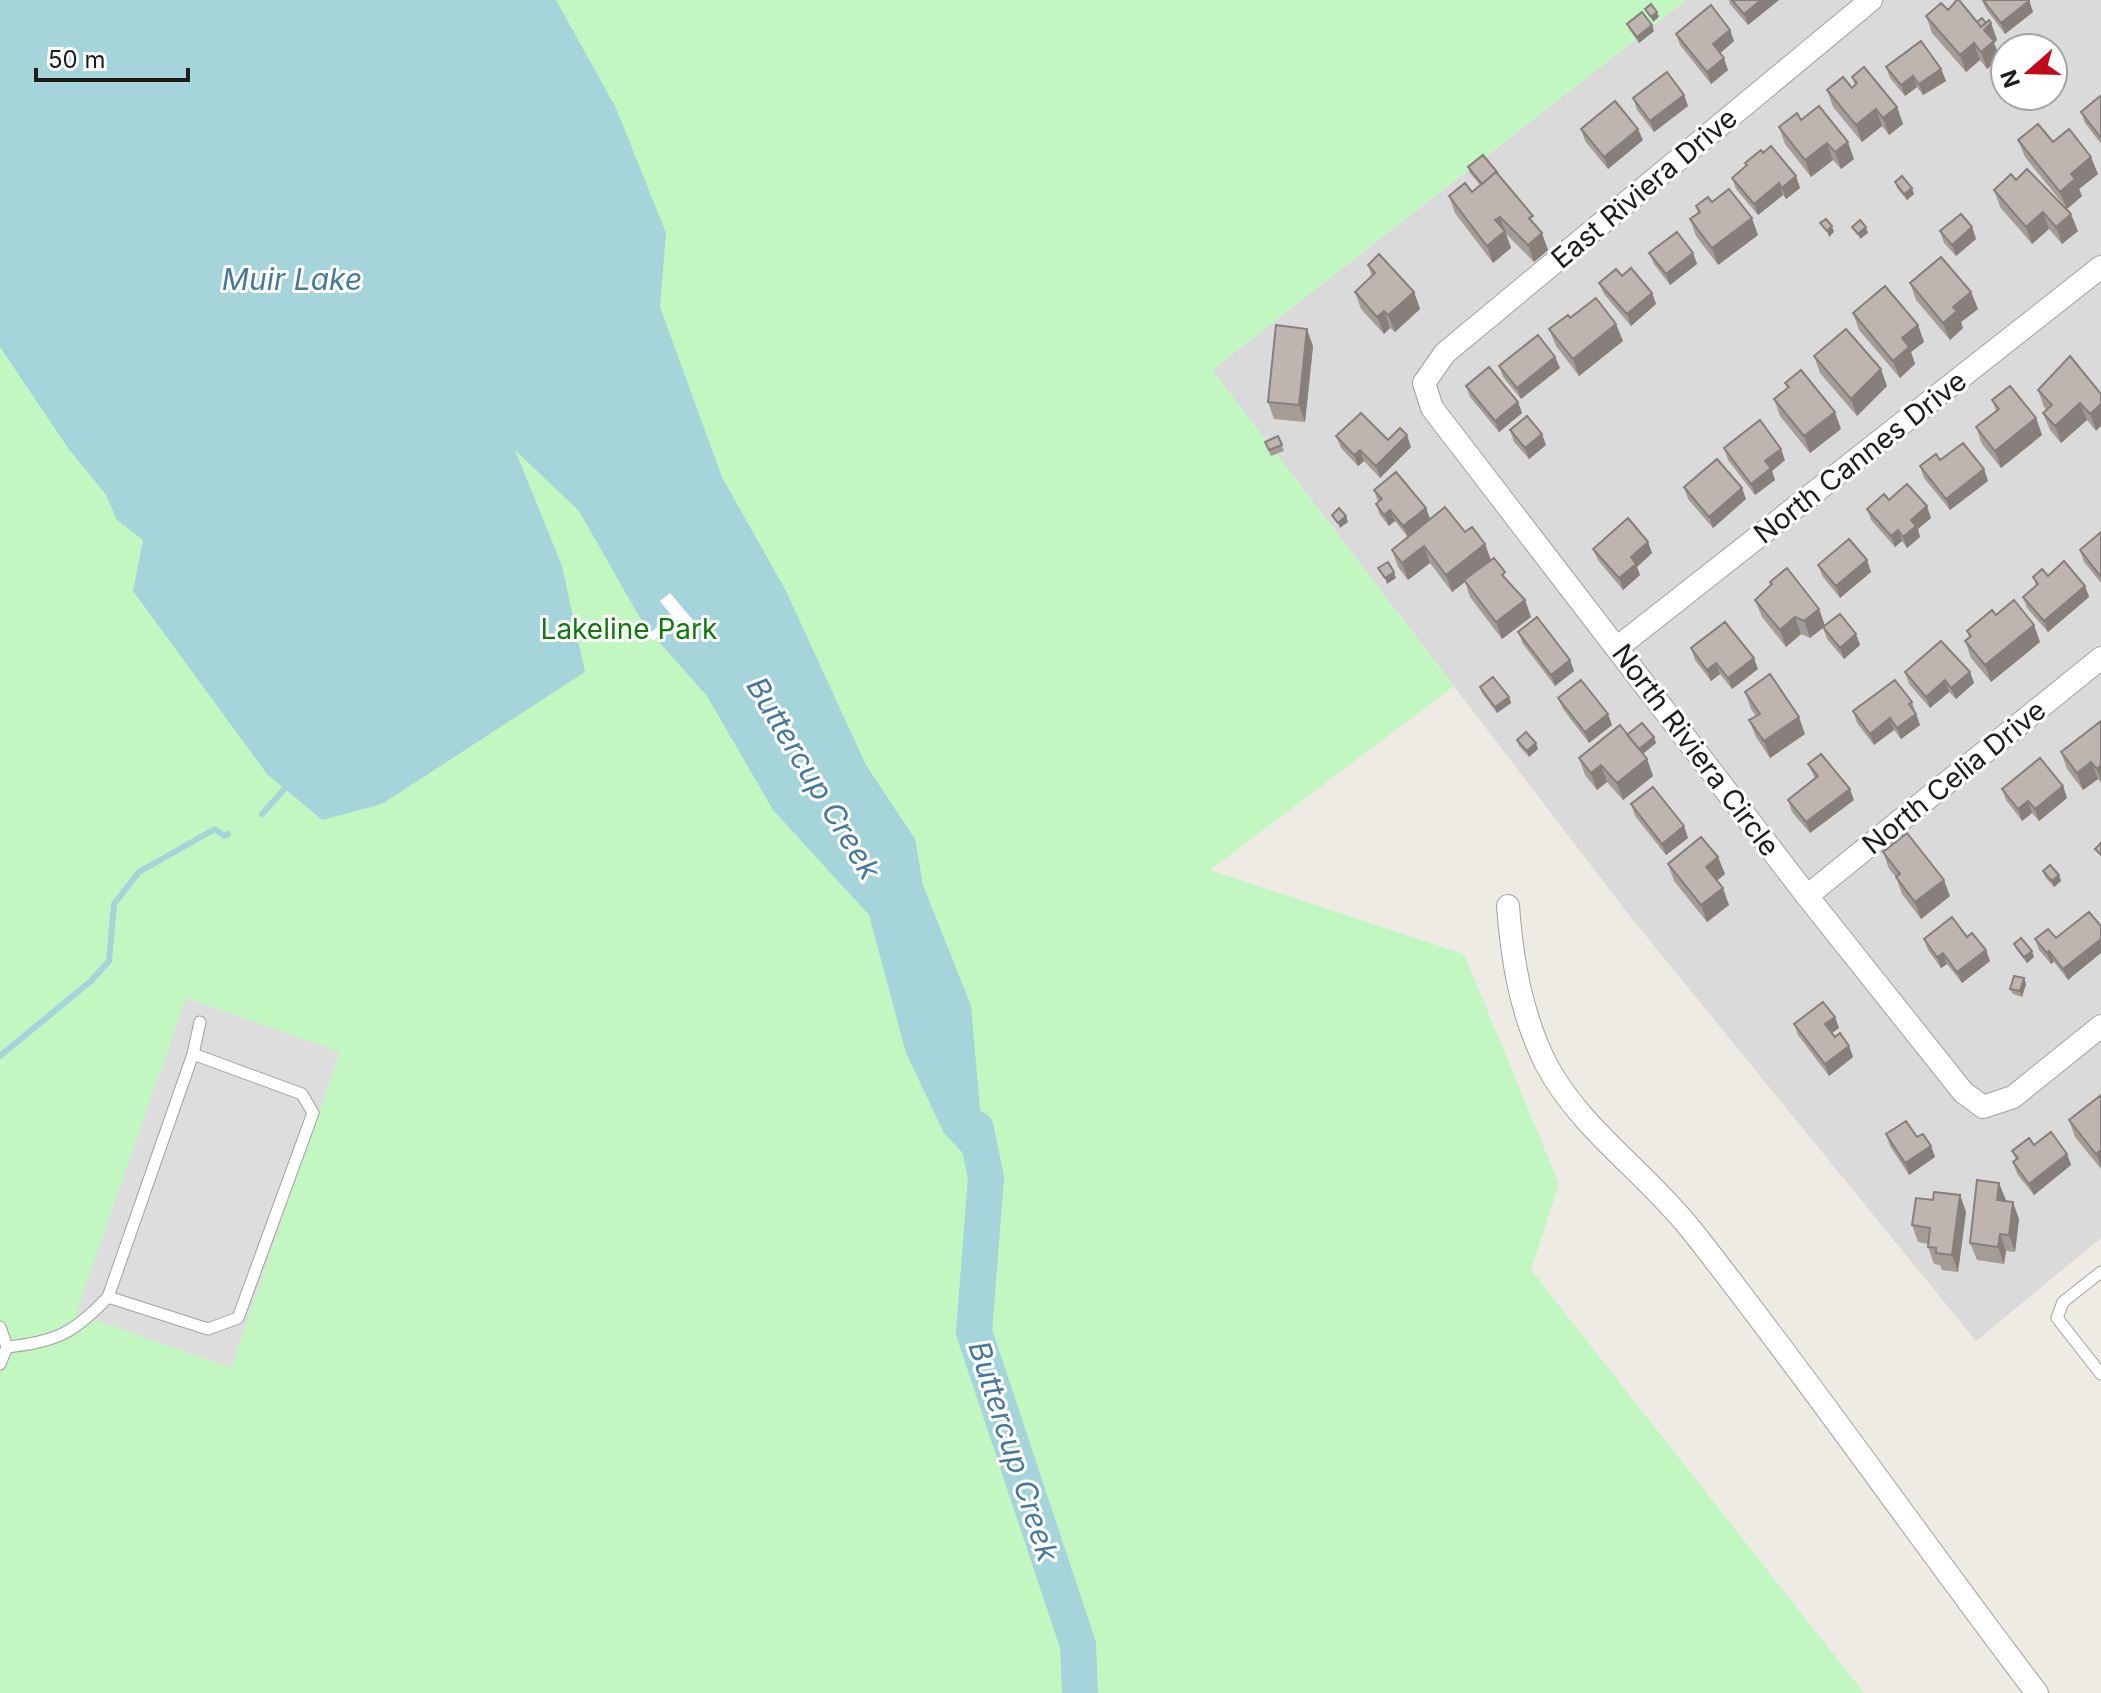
<svg xmlns="http://www.w3.org/2000/svg" width="2101" height="1693" viewBox="0 0 2101 1693" font-family="Inter,sans-serif">
  <rect width="100%" height="100%" fill="#eeeae4"/>
  <path fill="#dbdada" fill-rule="evenodd" d="M1686 0H2101V1238L1976 1341 1629 915 1212 370ZM2005 48H2053V96H2005Z"/>
  <path fill="#c3f7c2" d="M0 0H1686L1212 370 1454 686 1210 870 1464 954 1559 1184 1531 1270 1864 1693H0Z"/>
  <path fill="#ddd" d="M186 998 340 1052 231 1368 76 1313Z"/>
  <path fill="#a5d4da" d="M0 0H556L616 108 666 233 660 307 722 477 786 591 866 765 915 839 923 885 971 1006 986 1178 944 1133 906 1053 869 915 773 810 707 696 644 625 579 511 515 450 562 566 585 672 382 804 322 820 267 774 133 591 143 540 117 520 106 495 68 448 0 347Z"/>
  <path fill="#fff" d="M670 593 698 626 689 633 678 620 653 641 648 635 671 615 660 601Z"/>
  <g fill="none" stroke-linecap="round" stroke-linejoin="round">
    <path stroke="#a5d4da" stroke-width="6" d="M262 814 289 784
      M0 1056 91 981 109 961 114 904 139 872 215 829 224 836 228 834"/>
    <path stroke="#a5d4da" stroke-width="36" d="M976 1129 986 1178 974 1332 1078 1645 1080 1693"/>
    <g stroke="#a1a1a1" stroke-width="13">
      <path id="service" d="M193 1054 200 1022
        M2101 1272 2063 1302 2057 1318 2101 1374
        M0 1327 7 1347 0 1364
        M7 1347C56 1342 74 1333 108 1297L208 1329 238 1318 313 1113 302 1094 193 1054 108 1297"/>
    </g>
    <g stroke="#a1a1a1" stroke-width="24">
      <path id="minor" d="M1871 0 1445 353 1424 383 1432 408 1807 896 1963 1092 1983 1107 2013 1097 2101 1026
        M1618 647 2101 267
        M1807 896 2101 658
        M1508 906C1512 960 1521 1014 1546 1064 1581 1130 1647 1173 1693 1232 1812 1383 1921 1541 2037 1693"/>
    </g>
    <use href="#service" stroke="#fff" stroke-width="11"/>
    <use href="#minor" stroke="#fff" stroke-width="22"/>
  </g>
  <path fill="#a49c97" d="M1729 0H1779L1748 25 1730 4Z
    M1982 0H2029L2033 12 2005 34 1986 9Z
    M1948 10 1978 22 1991 23 1997 40 1994 43 2000 58 1987 69 1980 60 1966 72 1932 33 1926 16Z
    M1627 24 1652 25 1654 31 1639 43 1629 29Z
    M1730 30 1734 41 1720 53 1728 70 1711 84 1680 45 1676 34Z
    M1886 67 1941 69 1946 81 1923 95 1917 87 1905 96 1890 78Z
    M1852 77 1897 107 1903 124 1889 135 1882 126 1862 142 1833 107 1827 90 1852 88 1855 85Z
    M1684 95 1688 106 1654 132 1637 110 1633 98Z
    M2101 97V144L2085 123 2081 112Z
    M1801 120 1854 159 1841 169 1833 160 1811 177 1785 144 1779 127Z
    M1581 129 1643 140 1608 169 1585 141Z
    M2018 140 2053 142 2098 174 2079 189 2082 196 2067 209 2025 157Z
    M1763 153 1796 176 1800 188 1786 199 1783 195 1758 215 1736 189 1732 178 1746 166 1745 163Z
    M1468 167 1537 227 1548 250 1534 262 1506 234 1511 248 1493 263 1455 213 1449 196 1472 192 1480 185 1470 173Z
    M2016 180 2078 231 2062 244 2049 229 2032 244 2000 207 1994 190Z
    M1895 182 1914 194 1907 200 1897 188Z
    M1712 202 1758 235 1718 265 1696 236 1690 219 1698 213 1696 206Z
    M1972 227 1976 239 1956 256 1944 243 1940 231Z
    M1649 253H1693L1697 264 1670 285 1654 264Z
    M1368 265 1414 292 1420 309 1395 332 1390 328 1384 334 1361 309 1355 292 1372 276Z
    M1622 276 1652 293 1656 304 1631 326 1604 294 1599 283Z
    M1910 283 1971 292 1978 309 1961 322 1963 328 1950 340 1916 300Z
    M1853 313 1918 325 1924 342 1911 352 1915 364 1900 378 1859 330Z
    M1570 318 1623 341 1579 376 1556 346 1549 329Z
    M1313 346 1305 422 1274 419 1268 402Z
    M1814 356 1887 386 1857 416 1820 373Z
    M2070 356 2096 431 2087 420 2061 443 2050 430 2043 413 2047 410 2044 407 2038 390Z
    M1555 357 1560 368 1521 399 1503 377 1499 366Z
    M1785 383 1841 429 1810 453 1780 416 1774 399 1787 388Z
    M1466 386 1518 402 1522 413 1499 432 1470 397Z
    M1992 400 2036 418 2042 435 2001 468 1982 444 1976 427 1996 411Z
    M1510 430 1546 445 1529 459 1514 442Z
    M1278 436 1284 451 1271 456 1265 442Z
    M1336 436 1388 440 1411 447 1380 478 1364 461 1358 466 1341 448Z
    M1724 448 1785 460 1772 471 1775 480 1755 495 1728 460Z
    M1940 460 1984 469 1988 481 1950 510 1924 478 1920 466Z
    M1684 487 1746 499 1713 528 1688 499Z
    M1374 490 1426 508 1430 519 1465 532 1485 544 1491 560 1508 582 1525 600 1531 617 1502 639 1470 597 1465 582 1452 592 1430 563 1408 580 1398 567 1392 550 1408 537 1395 521 1389 526 1380 515 1376 504 1378 502Z
    M1889 500 1931 518 1918 529 1920 537 1907 548 1902 541 1895 547 1871 520 1867 509Z
    M2101 532V583L2084 562 2080 550Z
    M1648 542 1652 553 1637 567 1640 575 1623 590 1598 560 1593 549Z
    M1867 560 1871 572 1840 598 1823 577 1818 565Z
    M2048 576 2085 586 2089 597 2048 632 2027 608 2023 597 2036 585 2033 577Z
    M1770 582 1819 609 1825 626 1856 634 1860 645 1844 659 1827 639 1823 628 1810 638 1801 634 1786 647 1762 617 1755 600 1771 585Z
    M1996 615 2040 642 1991 682 1971 658 1965 641 1969 637 1967 631Z
    M1518 632 1570 660 1574 671 1555 686 1523 644Z
    M1691 648 1758 669 1732 689 1720 674 1711 681 1695 660Z
    M1905 672H1970L1974 683 1956 699 1949 692 1930 708 1909 684Z
    M1480 687 1509 697 1511 703 1497 713 1482 693Z
    M1745 692 1805 734 1770 758 1756 737 1749 720 1756 716 1751 709Z
    M1558 698 1612 725 1589 743 1563 709Z
    M1912 702 1920 725 1901 739 1894 730 1874 745 1857 723 1853 711Z
    M2101 721V783L2098 779 2083 790 2067 769 2061 752Z
    M1627 735 1654 737 1656 743 1643 754 1647 759 1653 776 1623 800 1607 782 1597 790 1585 775 1579 758Z
    M1517 740 1538 749 1529 757 1519 746Z
    M1808 764 1854 800 1810 833 1792 812 1788 800 1815 778Z
    M2063 786 2067 798 2039 821 2032 813 2022 821 2006 800 2002 789Z
    M1631 804 1684 826 1688 838 1666 855 1635 816Z
    M1883 852 1950 896 1921 919 1902 894 1896 877 1889 869Z
    M1718 857 1725 874 1717 880 1729 905 1707 922 1674 881 1668 864Z
    M2043 871 2059 875 2061 881 2054 887 2045 877Z
    M1967 937 1986 950 1990 961 1962 983 1947 964 1941 968 1928 950 1924 939Z
    M2056 938 2068 980 2054 962 2051 964 2039 950 2035 939Z
    M2014 944 2034 957 2027 963 2016 949Z
    M2026 984 2022 997 2013 994 2010 989Z
    M1835 1017 1839 1028 1832 1033 1835 1037 1849 1046 1853 1057 1829 1076 1798 1035 1794 1024Z
    M2101 1095V1169L2075 1137 2069 1120Z
    M1886 1134 1917 1137 1931 1146 1935 1157 1909 1175 1890 1146Z
    M2012 1151 2067 1154 2071 1165 2034 1195 2017 1174 2013 1162 2016 1160Z
    M1960 1195 1966 1212 1958 1272 1942 1270 1940 1265 1934 1264 1928 1247V1244L1918 1242 1912 1225 1933 1200Z
    M2006 1200 2019 1219 2015 1252 2006 1251 2004 1264 1977 1260 1970 1243Z"/>
  <path fill="#867f7b" d="M1761 0H1779L1748 25 1744 14Z
    M2029 1 2033 12 2005 34 2001 23Z
    M1657 12 1659 17 1653 22 1651 17Z
    M1991 23 1997 40 1994 43 2000 58 1987 69 1981 52 1982 29Z
    M1652 25 1654 31 1639 43 1637 37Z
    M1730 30 1734 41 1717 56 1713 44Z
    M1974 43 1980 60 1966 72 1960 55Z
    M1724 58 1728 70 1711 84 1707 72Z
    M1941 69 1946 81 1923 95 1919 84Z
    M1913 76 1917 87 1905 96 1901 85Z
    M1684 95 1688 106 1654 132 1650 121Z
    M1897 107 1903 124 1889 135 1883 118Z
    M1876 109 1882 126 1862 142 1856 125Z
    M1638 129 1643 140 1608 169 1604 157Z
    M1848 142 1854 159 1841 169 1835 152Z
    M1827 143 1833 160 1811 177 1805 160Z
    M2091 157 2098 174 2079 189 2082 196 2067 209 2060 192 2071 174Z
    M1796 176 1800 188 1786 199 1782 188Z
    M1779 183 1783 195 1758 215 1754 204Z
    M1912 188 1914 194 1907 200 1904 194Z
    M2043 212 2049 229 2032 244 2026 227Z
    M2071 214 2078 231 2062 244 2056 227Z
    M1500 217 1511 248 1493 263 1487 246 1495 220Z
    M1752 218 1758 235 1718 265 1712 248Z
    M1832 226 1834 232 1829 237 1827 231Z
    M1866 227 1868 233 1860 239 1858 234Z
    M1972 227 1976 239 1956 256 1952 245Z
    M1542 233 1548 250 1534 262 1528 245Z
    M1693 253 1697 264 1670 285 1666 274Z
    M1414 292 1420 309 1395 332 1388 315Z
    M1971 292 1978 309 1961 322 1963 328 1950 340 1943 323 1953 307Z
    M1652 293 1656 304 1631 326 1627 314Z
    M1384 311 1390 328 1384 334 1377 317Z
    M1616 324 1623 341 1579 376 1573 359Z
    M1918 325 1924 342 1911 352 1915 364 1900 378 1893 361 1902 338Z
    M1307 329 1313 346 1305 422 1299 405Z
    M1555 357 1560 368 1521 399 1517 388Z
    M1881 369 1887 386 1857 416 1851 399Z
    M1518 402 1522 413 1499 432 1495 421Z
    M2080 403 2087 420 2061 443 2055 426Z
    M2101 404V426L2096 431 2090 414Z
    M1835 412 1841 429 1810 453 1804 436Z
    M2036 418 2042 435 2001 468 1995 451Z
    M1542 434 1546 445 1529 459 1525 448Z
    M1407 435 1411 447 1380 478 1376 466Z
    M1781 449 1785 460 1772 471 1775 480 1755 495 1751 484 1765 461Z
    M1360 450 1364 461 1358 466 1354 455Z
    M1984 469 1988 481 1950 510 1946 499Z
    M1742 488 1746 499 1713 528 1709 517Z
    M1927 506 1931 518 1918 529 1920 537 1907 548 1903 537 1911 520Z
    M1426 508 1430 519 1408 537 1403 526Z
    M1390 510 1395 521 1389 526 1384 515Z
    M1346 516 1348 522 1340 528 1338 523Z
    M1898 530 1902 541 1895 547 1891 536Z
    M1648 542 1652 553 1637 567 1640 575 1623 590 1619 578 1631 557Z
    M1485 544 1491 561 1452 592 1446 575Z
    M1424 546 1430 563 1408 580 1402 563Z
    M1867 560 1871 572 1840 598 1836 586Z
    M1394 572 1396 578 1387 584 1385 578Z
    M2085 586 2089 597 2048 632 2044 621Z
    M1525 600 1531 617 1502 639 1496 622Z
    M1819 609 1825 626 1810 638 1804 621Z
    M1795 617 1801 634 1786 647 1780 630Z
    M2034 625 2040 642 1991 682 1985 665Z
    M1856 634 1860 645 1844 659 1840 648Z
    M1754 658 1758 669 1732 689 1728 678Z
    M1570 660 1574 671 1555 686 1551 675Z
    M1716 663 1720 674 1711 681 1707 670Z
    M1970 672 1974 683 1956 699 1951 688Z
    M1945 680 1949 692 1930 708 1926 697Z
    M1509 697 1511 703 1497 713 1495 707Z
    M1608 714 1612 725 1589 743 1585 732Z
    M1916 714 1920 725 1901 739 1897 728Z
    M1799 717 1805 734 1770 758 1764 741Z
    M1890 718 1894 730 1874 745 1870 734Z
    M1654 737 1656 743 1641 755 1639 750Z
    M1536 743 1538 749 1529 757 1527 751Z
    M1647 759 1653 776 1623 800 1617 783Z
    M2091 762 2098 779 2083 790 2077 773Z
    M1601 765 1607 782 1597 790 1591 773Z
    M2101 765V781L2097 769Z
    M2063 786 2067 798 2039 821 2035 809Z
    M1850 789 1854 800 1810 833 1806 822Z
    M2028 801 2032 813 2022 821 2018 809Z
    M1684 826 1688 838 1666 855 1662 844Z
    M1718 857 1725 874 1713 884 1706 867Z
    M2059 875 2061 881 2054 887 2052 881Z
    M1944 880 1950 896 1921 919 1915 902Z
    M1723 888 1729 905 1707 922 1701 905Z
    M2101 939V953L2068 980 2063 969Z
    M1986 950 1990 961 1962 983 1957 972Z
    M2032 951 2034 957 2027 963 2024 957Z
    M2049 951 2054 962 2051 964 2047 953Z
    M1943 953 1947 964 1941 968 1937 957Z
    M2024 978 2026 984 2022 997 2020 991Z
    M1835 1017 1839 1028 1829 1035 1825 1024Z
    M1849 1046 1853 1057 1829 1076 1825 1064Z
    M1931 1146 1935 1157 1909 1175 1905 1163Z
    M2101 1150V1166L2096 1154Z
    M2067 1154 2071 1165 2034 1195 2029 1184Z
    M1999 1183 2006 1200 2004 1217 1997 1200Z
    M1960 1195 1966 1212 1958 1272 1952 1255Z
    M2013 1202 2019 1219 2015 1252 2009 1235Z
    M2000 1234 2006 1251 2004 1264 1998 1247Z"/>
  <path fill="#bfb5b0" stroke="#867f7b" stroke-width="2" d="M1732 0H1761L1744 14Z
    M1957 0H1959L1981 27 1989 20 1991 23 1984 30 1994 41 1981 52 1974 43 1960 55 1926 16 1941 3 1948 10Z
    M1983 0H2029V1L2001 23Z
    M1651 4 1657 12 1651 17 1645 9Z
    M1711 5 1730 30 1713 44 1724 58 1707 72 1676 34Z
    M1642 12 1652 25 1637 37 1627 24Z
    M1982 18 1986 23 1981 27 1977 22Z
    M1921 41 1941 69 1919 84 1913 76 1901 85 1886 67Z
    M1864 67 1897 107 1883 118 1876 109 1856 125 1827 90 1843 77 1852 88 1857 83 1852 77Z
    M1667 72 1684 95 1650 121 1633 98Z
    M2100 96 2101 97V138L2081 112Z
    M1615 101 1638 129 1604 157 1581 129Z
    M1819 106 1848 142 1835 152 1827 143 1805 160 1779 127 1797 113 1801 120Z
    M2038 124 2053 142 2069 129 2091 157 2071 174 2075 179 2060 192 2018 140Z
    M1771 146 1796 176 1782 188 1779 183 1754 204 1732 178 1747 165 1745 163 1761 150 1763 153Z
    M1483 155 1497 172H1496L1482 184 1468 167Z
    M2027 169 2071 214 2056 227 2043 212 2026 227 1994 190 2011 174 2016 180Z
    M1496 172 1533 216 1529 218 1542 233 1528 245 1500 217 1495 220 1505 231 1487 246 1449 196 1465 183 1472 192Z
    M1902 176 1912 188 1904 194 1895 182Z
    M1729 189 1752 218 1712 248 1690 219 1700 212 1696 206 1708 197 1712 202Z
    M1961 214 1972 227 1952 245 1940 231Z
    M1826 219 1832 226 1827 231 1820 223Z
    M1860 220 1866 227 1858 234 1852 227Z
    M1677 232 1693 253 1666 274 1649 253Z
    M1379 254 1414 292 1388 315 1384 311 1377 317 1355 292 1375 273 1368 265Z
    M1941 257 1971 292 1953 307 1957 311 1943 323 1910 283Z
    M1631 268 1652 293 1627 314 1599 283 1616 269 1622 276Z
    M1885 286 1918 325 1902 338 1909 347 1893 361 1853 313Z
    M1596 298 1616 324 1573 359 1549 329 1568 315 1570 318Z
    M1276 325 1307 329 1299 405 1268 402Z
    M1846 329 1881 369 1851 399 1814 356Z
    M1538 335 1555 357 1517 388 1499 366Z
    M2070 356 2101 394V404L2090 414 2080 403 2055 426 2043 413 2052 405 2038 390Z
    M1489 367 1518 402 1495 421 1466 386Z
    M1801 370 1835 412 1804 436 1774 399 1789 387 1785 383Z
    M2010 386 2036 418 1995 451 1976 427 1999 409 1992 400Z
    M1361 413 1388 440 1400 428 1407 435 1376 466 1360 450 1354 455 1336 436Z
    M1527 416 1542 434 1525 448 1510 430Z
    M1760 420 1781 449 1765 461 1771 468 1751 484 1724 448Z
    M1278 436 1282 445 1269 450 1265 442Z
    M1963 443 1984 469 1946 499 1920 466 1936 454 1940 460Z
    M1717 459 1742 488 1709 517 1684 487Z
    M1396 472 1426 508 1403 526 1390 510 1384 515 1376 504 1382 499 1374 490Z
    M1907 484 1927 506 1911 520 1916 526 1903 537 1898 530 1891 536 1867 509 1884 494 1889 500Z
    M1445 507 1465 532 1472 527 1485 544 1446 575 1424 546 1402 563 1392 550Z
    M1339 508 1346 516 1338 523 1332 515Z
    M1628 518 1648 542 1631 557 1636 564 1619 578 1593 549Z
    M2101 532V577L2080 550Z
    M1849 539 1867 560 1836 586 1818 565Z
    M1494 558 1505 572 1502 575 1525 600 1496 622 1464 580Z
    M2064 561 2085 586 2044 621 2023 597 2038 584 2033 577 2042 569 2048 576Z
    M1388 562 1394 572 1385 578 1378 568Z
    M1787 568 1819 609 1804 621 1795 617 1780 630 1755 600 1772 584 1770 582Z
    M2014 600 2034 625 1985 665 1965 641 1971 636 1967 631 1992 610 1996 615Z
    M1840 614 1856 634 1840 648 1823 627Z
    M1537 617 1570 660 1551 675 1518 632Z
    M1725 622 1754 658 1728 678 1716 663 1707 670 1691 648Z
    M1941 641 1970 672 1951 688 1945 680 1926 697 1905 672Z
    M1770 674 1799 717 1764 741 1749 720 1760 714 1745 692Z
    M1493 677 1509 697 1495 707 1480 687Z
    M1581 680 1608 714 1585 732 1558 698Z
    M1895 680 1912 702 1909 704 1916 714 1897 728 1890 718 1870 734 1853 711Z
    M2101 721V765L2097 769 2091 762 2077 773 2061 752Z
    M1642 723 1654 737 1639 749 1627 735Z
    M1620 725 1647 759 1617 783 1601 765 1591 773 1579 758Z
    M1526 732 1536 743 1527 751 1517 740Z
    M1821 754 1850 789 1806 822 1788 800 1818 776 1808 764Z
    M2040 758 2063 786 2035 809 2028 801 2018 809 2002 789Z
    M1653 787 1684 826 1662 844 1631 804Z
    M1907 833 1944 880 1915 902 1896 877 1900 874 1883 852Z
    M1701 837 1718 857 1706 867 1723 888 1701 905 1668 864Z
    M2101 843V855L2095 849Z
    M2050 865 2059 875 2052 881 2043 871Z
    M2089 912 2101 926V939L2063 969 2049 951 2047 953 2035 939 2048 929 2056 938Z
    M1952 917 1967 937 1972 933 1986 950 1957 972 1943 953 1937 957 1924 939Z
    M2021 938 2032 951 2024 957 2014 944Z
    M2014 976 2024 978 2020 991 2010 989Z
    M1823 1002 1835 1017 1825 1024 1835 1037 1840 1033 1849 1046 1825 1064 1794 1024Z
    M2101 1095V1150L2096 1154 2069 1120Z
    M1906 1121 1917 1137 1923 1134 1931 1146 1905 1163 1886 1134Z
    M2051 1132 2067 1154 2029 1184 2013 1162 2018 1158 2012 1151 2029 1138 2034 1145Z
    M1977 1180 1999 1183 1997 1200 2013 1202 2009 1235 2000 1234 1998 1247 1970 1243Z
    M1934 1192 1960 1195 1952 1255 1936 1253V1248L1928 1247 1930 1228 1912 1225 1916 1198 1933 1200Z"/>
  <g text-anchor="middle" dominant-baseline="central" stroke-width="6" stroke-linejoin="round" paint-order="stroke">
    <g font-size="28" fill="#1d1d1d" stroke="#fff">
      <text transform="translate(1644 188) rotate(-40)">East Riviera Drive</text>
      <text transform="translate(1860 457) rotate(-38)">North Cannes Drive</text>
      <text transform="translate(1696 750) rotate(53)">North Riviera Circle</text>
      <text transform="translate(1954 777) rotate(-39)">North Celia Drive</text>
    </g>
    <g font-size="28" fill="#11770f" stroke="#fff">
      <text x="629" y="629">Lakeline Park</text>
    </g>
    <g font-size="30" font-style="italic" fill="#48789a" stroke="#fff">
      <text x="292" y="279">Muir Lake</text>
      <text transform="translate(814 778) rotate(59)">Buttercup Creek</text>
      <text transform="translate(1014 1451) rotate(72)">Buttercup Creek</text>
    </g>
  </g>
  <g transform="translate(2029 72) rotate(250)"><circle r="38" fill="#ffffff" stroke="#a5a5a5" stroke-width="2"/>
  <path d="M0-6L14 30L0 20L-14 30Z" fill="#c3081a"/>
  <text y="-12" font-size="22" font-weight="bold" text-anchor="middle" fill="#1d1d1d">N</text>
  </g>
  <path d="M36 68v12h152v-12" fill="none" stroke="#1d1d1d" stroke-width="4"/>
  <text x="48" y="68" font-size="24" fill="#1d1d1d" stroke="#ffffff" stroke-width="6" paint-order="stroke">50 m</text>
</svg>
